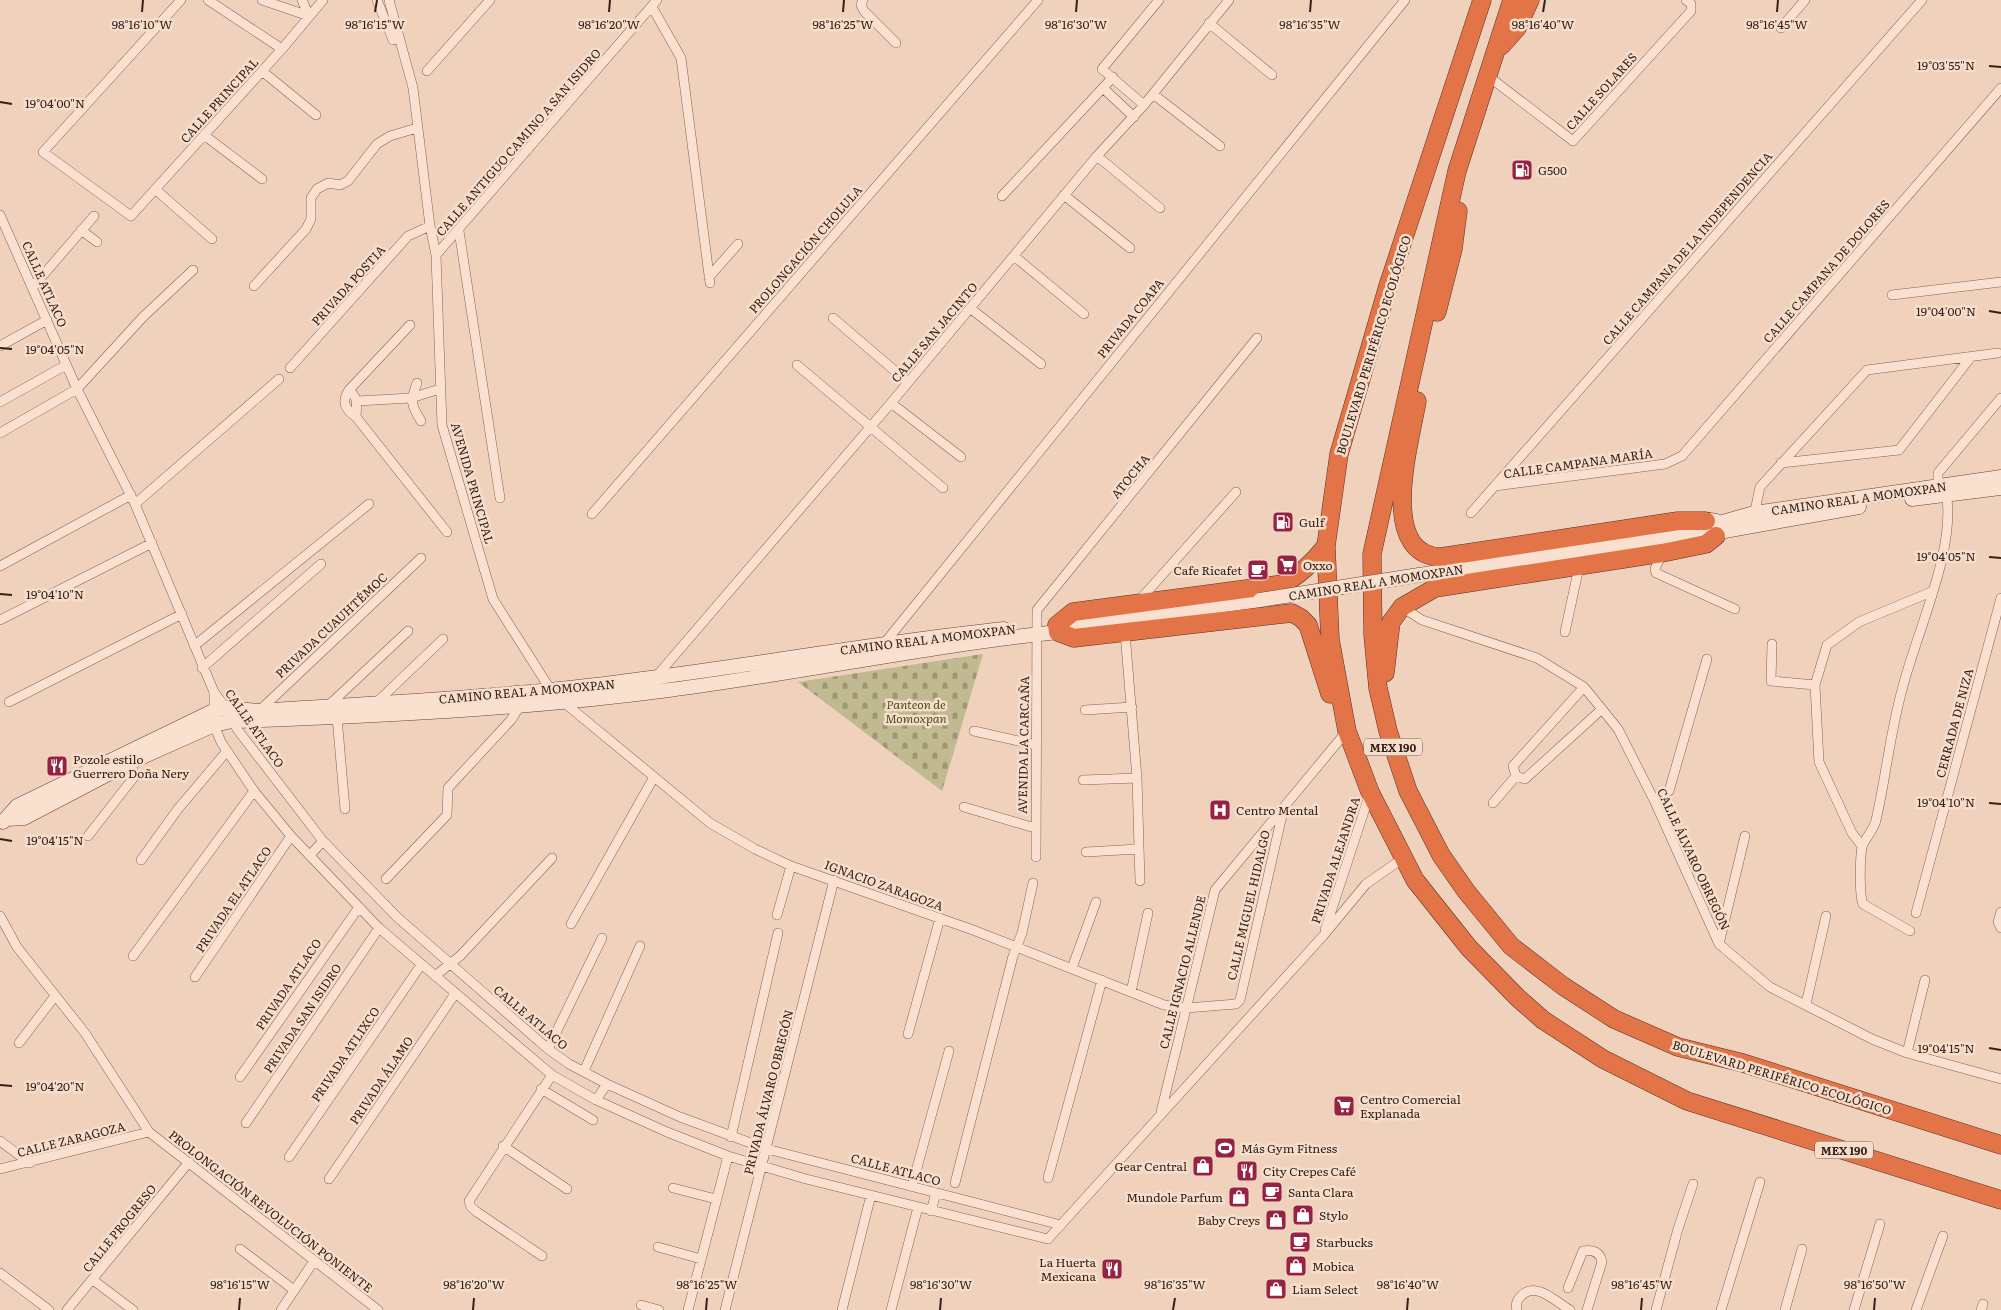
<svg xmlns="http://www.w3.org/2000/svg" width="2001" height="1310" viewBox="0 0 2001 1310" font-family="Literata,serif">
  <defs>
    <pattern id="cemetery-stones" width="16" height="16" patternUnits="userSpaceOnUse" patternTransform="scale(1.25)"><rect width="16" height="16" fill="#c1b990"/><path d="M2 7V4a2 2 0 0 1 4 0v3zM10 15v-3a2 2 0 0 1 4 0v3z" fill="#9e9675"/></pattern>
  </defs>
  <rect width="100%" height="100%" fill="#efd1bc"/>
  <path fill="url(#cemetery-stones)" d="M983 654 942 791 798 682Z"/>
  <g fill="none" stroke-linecap="round" stroke-linejoin="round">
    <g stroke="#866255" stroke-width="10">
      <path id="street" d="M181 0 43 152 131 216 282 49 323 0
        M208 0 282 49
        M262 0 309 16
        M302 0 309 16 303 2
        M377 0 393 40
        M389 0 413 88 430 226 436 255 442 425 493 599 552 692
        M863 0 861 5 864 11 896 43
        M652 7 681 58 710 283
        M1209 23 1272 75
        M1781 28 1805 0
        M262 71 316 115
        M427 71 490 0
        M1488 76 1573 141 1691 11V4L1686 0
        M1103 88 1134 117
        M1153 94 1220 146
        M1144 105 1102 69 1159 0
        M204 135 262 179
        M1097 156 1160 208
        M155 189 212 239
        M1064 195 1130 248
        M1002 196 1113 77
        M0 215 77 389 135 504 214 692 226 708 237 729 323 841 397 917 548 1049 569 1064 607 1084 680 1117 767 1149 1061 1225
        M81 230 97 242
        M459 231 500 498
        M436 255 657 0
        M1014 256 1084 314
        M709 277 738 244
        M254 286 306 229 311 219V198L317 189 328 183 340 185 348 181 377 144 390 136 417 128
        M32 288 94 216
        M1892 295 2001 282
        M970 308 1041 364
        M833 318 908 382
        M0 346 47 320
        M797 365 943 488
        M290 368 408 236 430 226
        M417 383C410 401 411 405 421 421
        M349 390 410 325
        M349 390C358 397 357 405 356 417 345 409 341 402 349 390Z
        M357 401 411 398 440 389
        M0 402 66 365
        M891 403 961 457
        M356 417 447 532
        M0 433 77 389 143 317 193 270
        M1781 463 1899 450 1971 357
        M1495 486 1665 464 1682 456 2001 88
        M1938 490V473L2001 398
        M135 504 279 379
        M1471 513 1922 0
        M592 514 1038 0
        M1754 516 1760 487 1867 370 1998 353
        M1662 553 1655 569 1656 573 1735 609
        M0 566 131 495
        M1138 602 1236 492
        M1402 607 1422 620 1537 658 1584 687 1618 729 1654 800 1719 944 1770 987 1872 1039 1907 1053 2001 1079
        M0 620 152 543
        M1565 632 1579 567
        M1125 633 1137 778 1140 881
        M1772 644 1771 681 1815 685
        M883 645 1405 0
        M194 646 369 504
        M202 668 321 564
        M655 678 891 403 1097 156 1144 105 1229 0
        M214 692V725L221 742 254 791 291 836 379 928 552 1075 596 1100 667 1132 728 1156 806 1179 1048 1239 1323 936 1366 884 1402 859
        M561 700 710 823 755 849 791 866 973 930 1164 1005 1186 1008 1236 1004 1240 1000 1283 811
        M9 702 182 614
        M376 703 443 639
        M328 706 408 631
        M1085 710 1132 707
        M259 711 421 558
        M337 717 345 809
        M974 731 1036 745
        M1516 776 1513 766 1584 687
        M1516 776 1525 779 1602 709
        M1083 780 1137 778
        M1654 800 1669 791 1707 659
        M1493 803 1516 776
        M964 807 1035 828
        M88 836 134 777 131 762
        M1862 846 1852 833 1819 762 1815 685 1827 645 1859 622 1931 592
        M1086 852 1139 849
        M310 855 323 841
        M1036 857 1037 610 1257 338
        M141 860 178 809 227 751
        M386 879 447 815 448 788 511 720 520 706
        M2001 912 1998 922 2001 928
        M1916 913 2001 598
        M777 915 791 866
        M0 916 17 947 85 1033 149 1132 378 1310
        M571 924 654 777
        M1325 930 1370 793
        M1910 931 1863 904C1859 894 1860 858 1862 847 1865 838 1874 830 1876 820 1886 777 1890 733 1902 690 1916 633 1957 549 1946 492
        M1719 944 1745 836
        M133 956 254 791
        M1072 968 1096 902
        M435 976 460 956 552 858
        M195 977 291 836
        M1131 992 1148 913
        M1806 1004 1826 916
        M908 1034 940 918
        M19 1043 55 996
        M548 1049 602 938
        M1907 1053 1925 980
        M584 1071 640 946
        M240 1077 359 907
        M541 1089 593 1120
        M596 1100 607 1084
        M1161 1112 1215 890 1347 731
        M246 1123 379 928
        M731 1137 778 933
        M0 1141 30 1163
        M503 1146 567 1189
        M289 1157 421 965
        M0 1169 149 1132
        M1048 1178 1102 980
        M329 1179 455 994
        M955 1183 1013 956 1022 933 1033 883
        M912 1186 949 1051
        M673 1188 716 1199
        M931 1211 936 1193
        M658 1247 701 1259
        M240 1249 294 1290
        M542 1256 477 1212 471 1207 469 1201 552 1075
        M0 1273 49 1310
        M93 1280 133 1310
        M1568 1288 1583 1251C1593 1249 1600 1252 1602 1262L1587 1310
        M641 1305 659 1310
        M67 1310 189 1162
        M281 1310 314 1261
        M688 1310 728 1156
        M725 1310 834 880
        M842 1310 871 1195
        M891 1310 918 1207
        M1517 1310C1515 1304 1517 1300 1521 1296 1536 1280 1557 1303 1570 1310
        M1656 1310 1678 1229 1693 1184
        M1721 1310 1760 1182
        M1785 1310 1802 1249
        M1854 1310 1880 1224
        M1916 1310 1943 1236
        M1981 1310 1983 1304"/>
    </g>
    <g stroke="#684338" stroke-width="15">
      <path id="secondary" d="M1912 499 2001 488
        M1719 523 1754 513 2001 477
        M1719 532 1859 507
        M1419 575 1679 535 1704 533 1713 537 1719 532 1720 526 1716 521 1710 520 1702 528 1679 535
        M7 819 24 818 131 762 214 725 232 721C378 716 524 709 669 690 799 673 927 646 1058 632L1072 626 1260 600
        M3 822 17 806 213 711 226 708 259 711C356 704 453 700 550 690 702 675 852 645 1004 629"/>
    </g>
    <g stroke="#54322a" stroke-width="19">
      <path id="highway" d="M1482 0 1388 286 1339 454 1326 546 1330 639 1341 699 1347 731 1370 792 1415 880 1469 948 1518 998 1543 1020 1603 1059 1687 1101 2001 1200
        M1512 0 1457 171 1372 554 1373 635 1378 688 1388 731 1408 791 1441 855 1466 891 1511 946 1563 986 1614 1019 1678 1047 1743 1063 2001 1145
        M1501 46 1517 28 1530 0
        M1437 312 1453 249 1458 211
        M1417 401C1411 439 1376 555 1441 557L1678 521H1706
        M1326 546C1314 561 1300 575 1283 584L1073 612 1057 625 1058 632 1074 638 1292 613 1301 618 1308 625 1330 694
        M1385 673 1391 622 1402 607 1435 588 1662 553 1706 544 1716 536"/>
    </g>
    <use href="#street" stroke="#fae1cf" stroke-width="9"/>
    <use href="#secondary" stroke="#fae1cf" stroke-width="14"/>
    <use href="#highway" stroke="#e37447" stroke-width="18"/>
    <g stroke="#684338" stroke-width="15" stroke-linecap="butt">
      <path id="secondary-bridge" d="M1260 600 1419 575"/>
    </g>
    <use href="#secondary-bridge" stroke="#fae1cf" stroke-width="14"/>
  </g>
  <path fill="none" stroke="#35201a" stroke-width="2" d="M142 12 143 0M375 12 377 0M609 12 610 0M843 12 844 0M1076 12 1077 0M1310 12 1311 0M1543 12 1545 0M1777 12 1778 0M1989 66 2001 67M0 102 12 104M1989 311 2001 313M0 348 12 349M1989 557 2001 558M0 594 12 595M1989 803 2001 804M0 839 12 841M1989 1048 2001 1050M0 1085 12 1086M239 1310 240 1298M473 1310 474 1298M706 1310 707 1298M940 1310 941 1298M1173 1310 1175 1298M1407 1310 1408 1298M1641 1310 1642 1298M1874 1310 1875 1298"/>
  <defs>
    <g id="fuel-square" transform="scale(1.125)"><rect x="-9" y="-9" width="18" height="18" rx="4" fill="#972344" stroke="#f6decb"/><path d="M-5.5-6h7V0h2V4h1.3V-2.5L3-4.5l.8-.8L6-3V5H2.5V1h-1V6h-7ZM-4.2-4.7v3.2H.2V-4.7Z" fill="#fff"/></g>
    <g id="supermarket-square" transform="scale(1.125)"><rect x="-9" y="-9" width="18" height="18" rx="4" fill="#972344" stroke="#f6decb"/><path d="M-6-5.5h2.5l.6 2H6L4.5 2H-2.5L-4.4-4H-6ZM-1.5 3.2a1.3 1.3 0 1 0 .1 0ZM3 3.2a1.3 1.3 0 1 0 .1 0Z" fill="#fff"/></g>
    <g id="cafe-square" transform="scale(1.125)"><rect x="-9" y="-9" width="18" height="18" rx="4" fill="#972344" stroke="#f6decb"/><path d="M-5.5-4.5H6V0H3Q3 3.5 0 3.5H-2.5Q-5.5 3.5-5.5 0ZM3-3.2v2h1.7v-2ZM-6 4.5H4V6H-6Z" fill="#fff"/></g>
    <g id="restaurant-square" transform="scale(1.125)"><rect x="-9" y="-9" width="18" height="18" rx="4" fill="#972344" stroke="#f6decb"/><path d="M-5-6h1v4h1v-4h1v4h1v-4h1v5L-1.5 .5V6h-2V.5L-5-1ZM5-6V6H3V1.5H1.5Q1.5-4 5-6Z" fill="#fff"/></g>
    <g id="hospital-square" transform="scale(1.125)"><rect x="-9" y="-9" width="18" height="18" rx="4" fill="#972344" stroke="#f6decb"/><path d="M-5-5h3v3.5h4V-5h3V5h-3V1.5h-4V5h-3Z" fill="#fff"/></g>
    <g id="stadium-square" transform="scale(1.125)"><rect x="-9" y="-9" width="18" height="18" rx="4" fill="#972344" stroke="#f6decb"/><path d="M0-5a6.5 5 0 1 0 0 10a6.5 5 0 1 0 0-10ZM-3.5-1.8h7v3.6h-7Z" fill="#fff"/></g>
    <g id="shop-square" transform="scale(1.125)"><rect x="-9" y="-9" width="18" height="18" rx="4" fill="#972344" stroke="#f6decb"/><path d="M-5-2.5h2.3a2.7 3.5 0 0 1 5.4 0H5L5.5 6h-11ZM-1.5-2.5h3a1.5 2.3 0 0 0-3 0Z" fill="#fff"/></g>
  </defs>
  <g fill-rule="evenodd">
    <use href="#fuel-square" x="1522" y="170"/>
    <use href="#fuel-square" x="1283" y="522"/>
    <use href="#supermarket-square" x="1287" y="565"/>
    <use href="#cafe-square" x="1258" y="570"/>
    <use href="#restaurant-square" x="57" y="766"/>
    <use href="#hospital-square" x="1220" y="810"/>
    <use href="#supermarket-square" x="1344" y="1106"/>
    <use href="#stadium-square" x="1225" y="1148"/>
    <use href="#shop-square" x="1203" y="1166"/>
    <use href="#restaurant-square" x="1247" y="1171"/>
    <use href="#cafe-square" x="1272" y="1192"/>
    <use href="#shop-square" x="1239" y="1197"/>
    <use href="#shop-square" x="1303" y="1215"/>
    <use href="#shop-square" x="1276" y="1220"/>
    <use href="#cafe-square" x="1300" y="1242"/>
    <use href="#shop-square" x="1296" y="1266"/>
    <use href="#restaurant-square" x="1112" y="1269"/>
    <use href="#shop-square" x="1276" y="1289"/>
  </g>
  <g text-anchor="middle" dominant-baseline="central" stroke-width="5" stroke-linejoin="round" paint-order="stroke">
    <g fill="#f6decb" stroke="#6f594f" stroke-width="1">
      <rect x="1364" y="738.5" width="58" height="17" rx="4"/>
      <rect x="1815" y="1141.5" width="58" height="17" rx="4"/>
    </g>
    <g font-size="11" font-weight="bold" fill="#35201a">
      <text x="1393" y="747">MEX 190</text>
      <text x="1844" y="1150">MEX 190</text>
    </g>
    <g font-size="12" fill="#35201a" stroke="#f6decb">
      <text transform="translate(1601 91) rotate(-48)">CALLE SOLARES</text>
      <text transform="translate(219 100) rotate(-48)">CALLE PRINCIPAL</text>
      <text transform="translate(518 142) rotate(-49)">CALLE ANTIGUO CAMINO A SAN ISIDRO</text>
      <text transform="translate(1687 248) rotate(-49)">CALLE CAMPANA DE LA INDEPENDENCIA</text>
      <text transform="translate(805 249) rotate(-49)">PROLONGACIÓN CHOLULA</text>
      <text transform="translate(1826 271) rotate(-49)">CALLE CAMPANA DE DOLORES</text>
      <text transform="translate(45 284) rotate(66)">CALLE ATLACO</text>
      <text transform="translate(348 285) rotate(-48)">PRIVADA POSTIA</text>
      <text transform="translate(1130 318) rotate(-51)">PRIVADA COAPA</text>
      <text transform="translate(934 332) rotate(-50)">CALLE SAN JACINTO</text>
      <text transform="translate(1373 345) rotate(-73)">BOULEVARD PERIFÉRICO ECOLÓGICO</text>
      <text transform="translate(1578 463) rotate(-8)">CALLE CAMPANA MARÍA</text>
      <text transform="translate(1130 476) rotate(-51)">ATOCHA</text>
      <text transform="translate(473 483) rotate(74)">AVENIDA PRINCIPAL</text>
      <text transform="translate(1859 498) rotate(-8)">CAMINO REAL A MOMOXPAN</text>
      <text transform="translate(1376 582) rotate(-9)">CAMINO REAL A MOMOXPAN</text>
      <text transform="translate(331 625) rotate(-43)">PRIVADA CUAUHTÉMOC</text>
      <text transform="translate(928 639) rotate(-7)">CAMINO REAL A MOMOXPAN</text>
      <text transform="translate(527 691) rotate(-5)">CAMINO REAL A MOMOXPAN</text>
      <text transform="translate(1954 723) rotate(-75)">CERRADA DE NIZA</text>
      <text transform="translate(255 728) rotate(55)">CALLE ATLACO</text>
      <text transform="translate(1023 745) rotate(-89)">AVENIDA LA CARCAÑA</text>
      <text transform="translate(1694 859) rotate(65)">CALLE ÁLVARO OBREGÓN</text>
      <text transform="translate(1335 860) rotate(-72)">PRIVADA ALEJANDRA</text>
      <text transform="translate(884 885) rotate(20)">IGNACIO ZARAGOZA</text>
      <text transform="translate(233 899) rotate(-56)">PRIVADA EL ATLACO</text>
      <text transform="translate(1248 905) rotate(-77)">CALLE MIGUEL HIDALGO</text>
      <text transform="translate(1182 972) rotate(-76)">CALLE IGNACIO ALLENDE</text>
      <text transform="translate(288 984) rotate(-56)">PRIVADA ATLACO</text>
      <text transform="translate(531 1017) rotate(40)">CALLE ATLACO</text>
      <text transform="translate(302 1018) rotate(-56)">PRIVADA SAN ISIDRO</text>
      <text transform="translate(345 1054) rotate(-56)">PRIVADA ATLIXCO</text>
      <text transform="translate(1782 1077) rotate(17)">BOULEVARD PERIFÉRICO ECOLÓGICO</text>
      <text transform="translate(381 1080) rotate(-56)">PRIVADA ÁLAMO</text>
      <text transform="translate(768 1092) rotate(-76)">PRIVADA ÁLVARO OBREGÓN</text>
      <text transform="translate(71 1139) rotate(-14)">CALLE ZARAGOZA</text>
      <text transform="translate(896 1169) rotate(15)">CALLE ATLACO</text>
      <text transform="translate(271 1211) rotate(38)">PROLONGACIÓN REVOLUCIÓN PONIENTE</text>
      <text transform="translate(119 1228) rotate(-51)">CALLE PROGRESO</text>
    </g>
    <g font-size="12" fill="#35201a" stroke="#f6decb" text-anchor="start">
      <text x="1538" y="170">G500</text>
      <text x="1299" y="522">Gulf</text>
      <text x="1303" y="565">Oxxo</text>
      <text x="1242" y="570" text-anchor="end">Cafe Ricafet</text>
      <text x="73" y="759">Pozole estilo<tspan x="73" dy="14">Guerrero Doña Nery</tspan></text>
      <text x="1236" y="810">Centro Mental</text>
      <text x="1360" y="1099">Centro Comercial<tspan x="1360" dy="14">Explanada</tspan></text>
      <text x="1241" y="1148">Más Gym Fitness</text>
      <text x="1187" y="1166" text-anchor="end">Gear Central</text>
      <text x="1263" y="1171">City Crepes Café</text>
      <text x="1288" y="1192">Santa Clara</text>
      <text x="1223" y="1197" text-anchor="end">Mundole Parfum</text>
      <text x="1319" y="1215">Stylo</text>
      <text x="1260" y="1220" text-anchor="end">Baby Creys</text>
      <text x="1316" y="1242">Starbucks</text>
      <text x="1096" y="1262" text-anchor="end">La Huerta<tspan x="1096" dy="14">Mexicana</tspan></text>
      <text x="1312" y="1266">Mobica</text>
      <text x="1292" y="1289">Liam Select</text>
    </g>
    <g font-size="12" font-style="italic" fill="#525120" stroke="#f6decb">
      <text x="916" y="704">Panteon de<tspan x="916" dy="14">Momoxpan</tspan></text>
    </g>
  </g>
  <g font-size="12" text-anchor="middle" fill="#35201a" stroke="#f6decb" stroke-width="5" stroke-linejoin="round" paint-order="stroke">
    <text x="142" y="29">98°16'10"W</text>
    <text x="375" y="29">98°16'15"W</text>
    <text x="609" y="29">98°16'20"W</text>
    <text x="843" y="29">98°16'25"W</text>
    <text x="1076" y="29">98°16'30"W</text>
    <text x="1310" y="29">98°16'35"W</text>
    <text x="1543" y="29">98°16'40"W</text>
    <text x="1777" y="29">98°16'45"W</text>
    <text x="1946" y="70">19°03'55"N</text>
    <text x="55" y="108">19°04'00"N</text>
    <text x="1946" y="316">19°04'00"N</text>
    <text x="55" y="354">19°04'05"N</text>
    <text x="1946" y="561">19°04'05"N</text>
    <text x="55" y="599">19°04'10"N</text>
    <text x="1946" y="807">19°04'10"N</text>
    <text x="55" y="845">19°04'15"N</text>
    <text x="1946" y="1053">19°04'15"N</text>
    <text x="55" y="1091">19°04'20"N</text>
    <text x="240" y="1289">98°16'15"W</text>
    <text x="474" y="1289">98°16'20"W</text>
    <text x="707" y="1289">98°16'25"W</text>
    <text x="941" y="1289">98°16'30"W</text>
    <text x="1175" y="1289">98°16'35"W</text>
    <text x="1408" y="1289">98°16'40"W</text>
    <text x="1642" y="1289">98°16'45"W</text>
    <text x="1875" y="1289">98°16'50"W</text>
  </g>
</svg>
